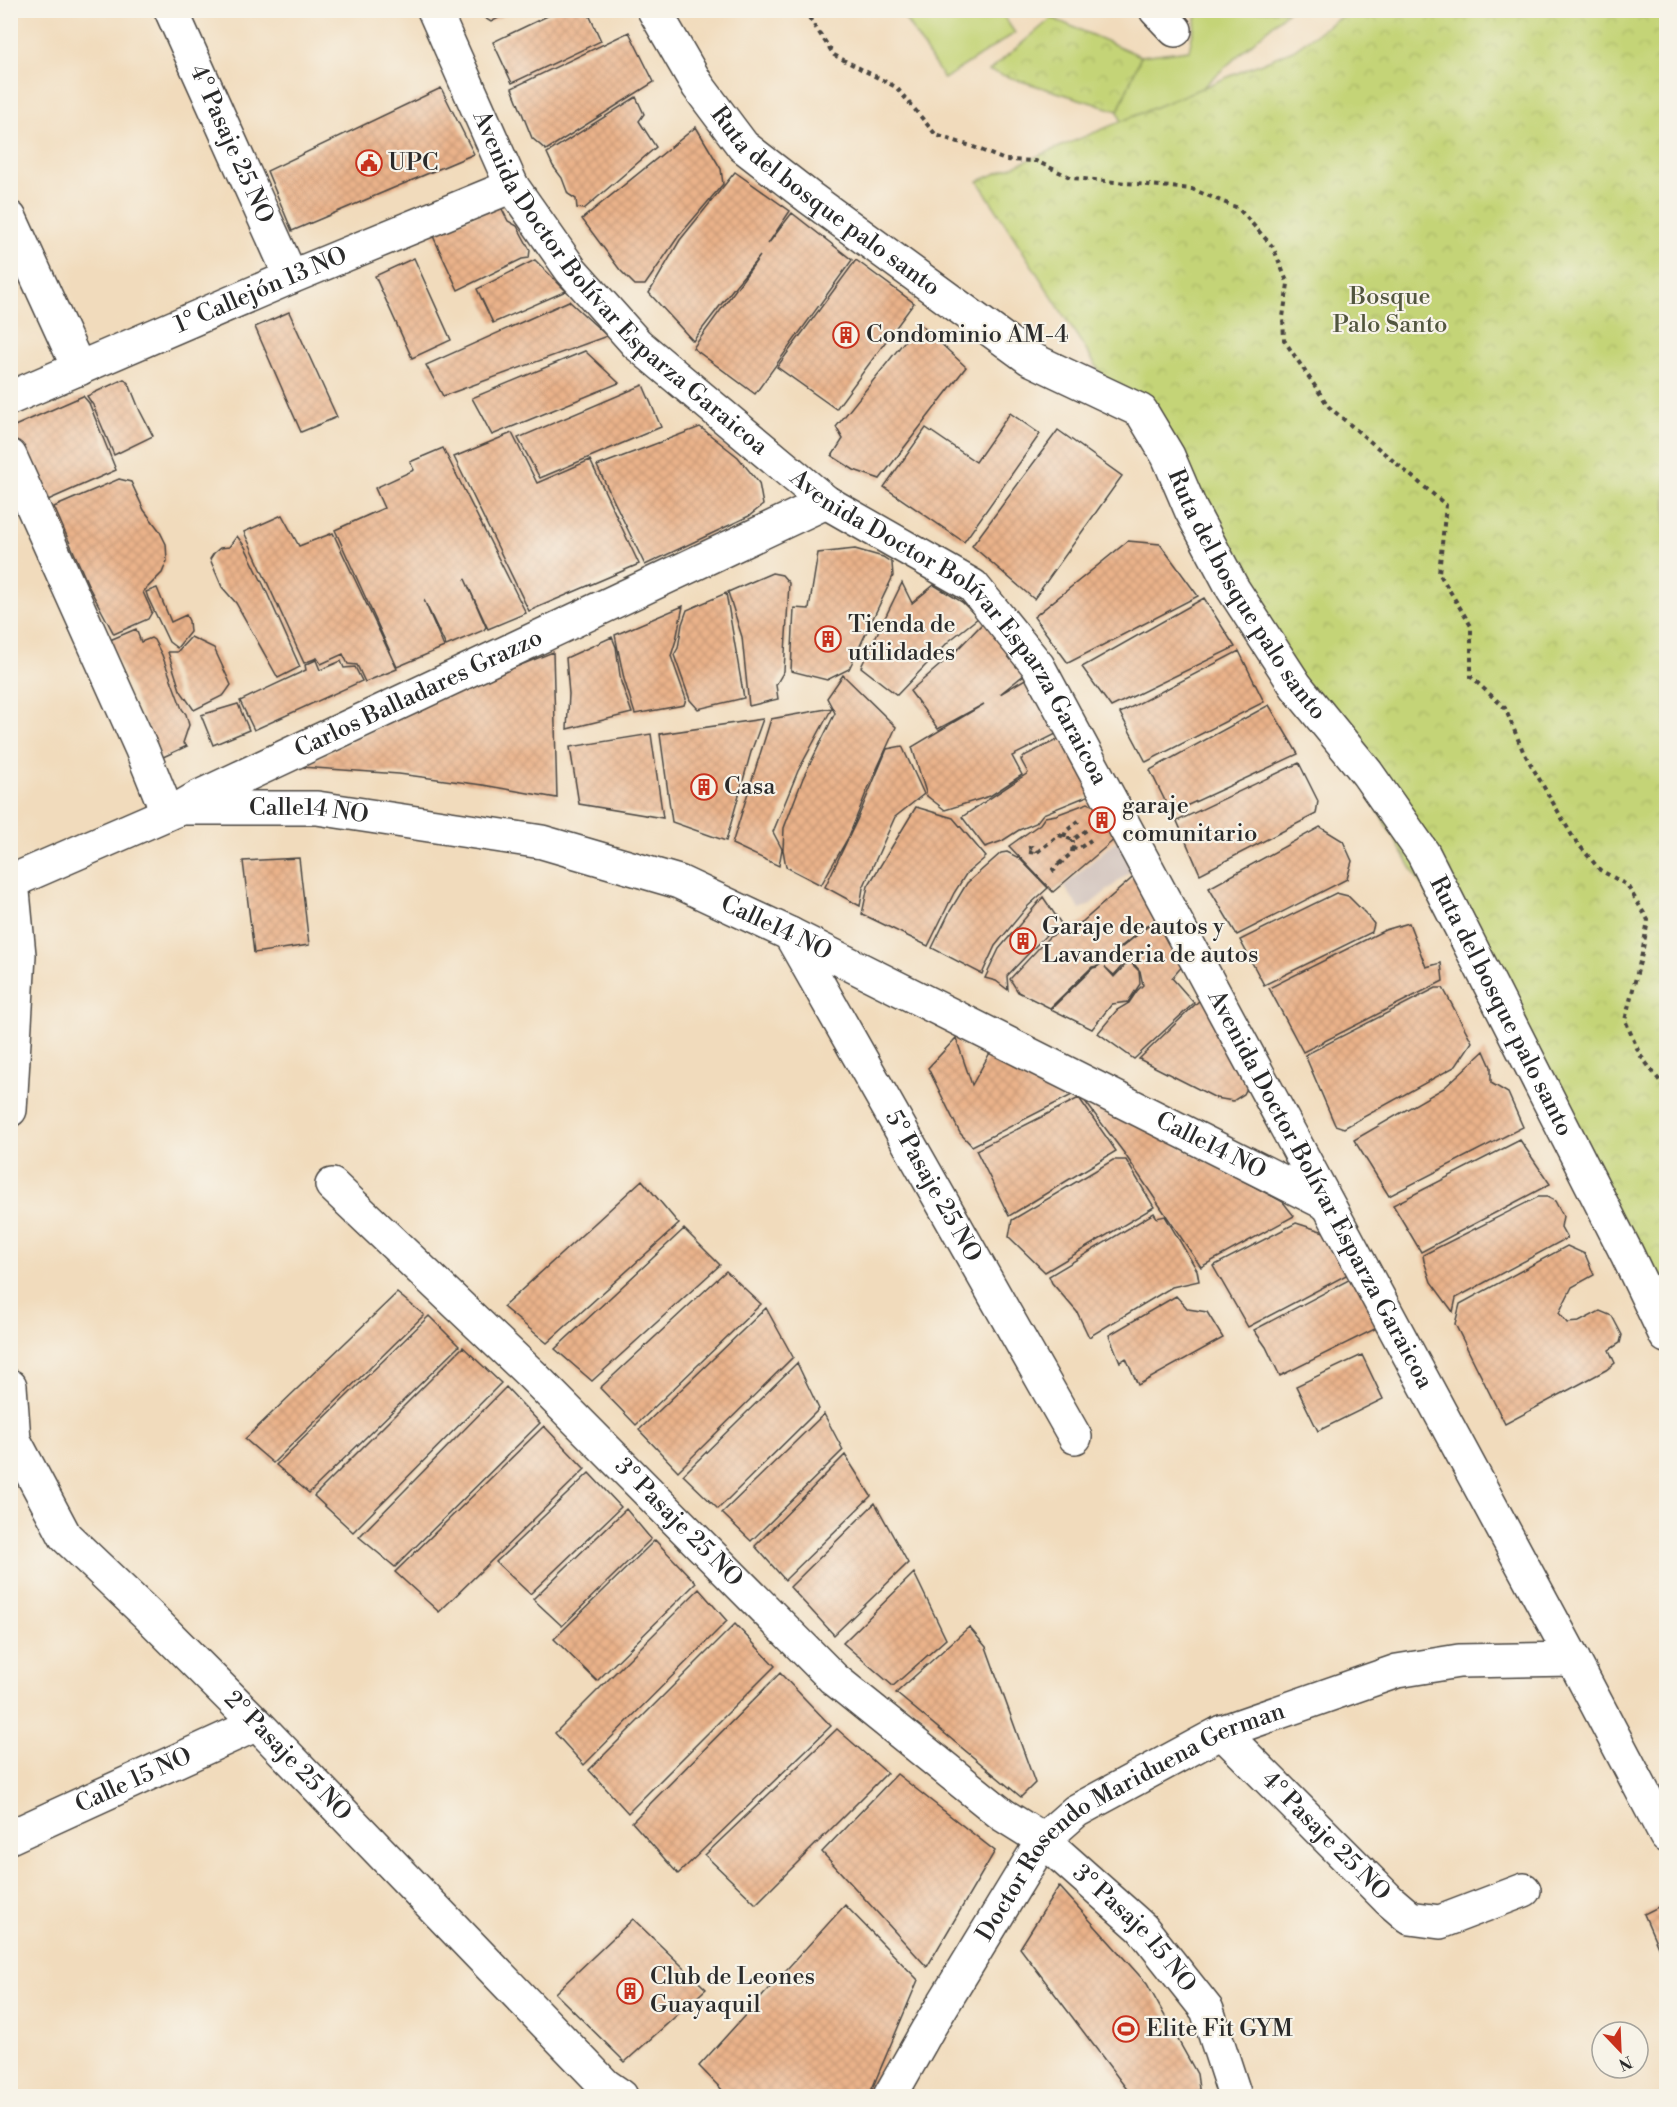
<svg xmlns="http://www.w3.org/2000/svg" width="1677" height="2107" viewBox="0 0 1677 2107" font-family="'Libre Bodoni',serif">
  <defs>
    <pattern id="park-crowns" width="20" height="18" patternUnits="userSpaceOnUse" patternTransform="scale(1.5)"><rect width="20" height="18" fill="#c4d477"/><path d="M2 6a3 3 0 1 1 6 0M12 15a3 3 0 1 1 6 0" fill="none" stroke="#a9b667"/></pattern>
    <pattern id="building-cross-hatch" width="8" height="8" patternUnits="userSpaceOnUse" patternTransform="scale(1.5)"><rect width="8" height="8" fill="#eab28a"/><path d="M0 0l8 8M0 8l8-8" fill="none" stroke="#c99977"/></pattern>
  </defs>
  <rect width="100%" height="100%" fill="#f7f3e8"/>
  <filter id="ink" filterUnits="userSpaceOnUse"><feTurbulence type="fractalNoise" baseFrequency=".0167" numOctaves="2"/><feDisplacementMap in="SourceGraphic" scale="12" xChannelSelector="R" yChannelSelector="G"/><feConvolveMatrix kernelMatrix="1 2 1 2 8 2 1 2 1" color-interpolation-filters="sRGB"/></filter>
  <filter id="wash" filterUnits="userSpaceOnUse"><feTurbulence type="fractalNoise" baseFrequency=".008" numOctaves="4" result="noise"/><feDisplacementMap in="SourceGraphic" scale="24" xChannelSelector="R" yChannelSelector="G"/><feGaussianBlur stdDeviation="1.35" result="paint"/><feColorMatrix in="noise" values="0 0 0 0 0 0 0 0 0 0 0 0 0 0 0 0 0 1.4 0 .05"/><feComposite in="paint" operator="in"/></filter>
  <g filter="url(#wash)">
    <rect width="100%" height="100%" fill="#f1dbbc"/>
    <path fill="#cfc0ba" d="M1120 837 1136 867 1088 906 1080 909 1064 886Z"/>
    <path fill="#c4d477" stroke="#788051" stroke-width="1.5" d="M900 11H1000L1015 33 944 79Z
      M1198 11H1288L1194 95 1122 125 1118 111 1141 56 1189 50Z"/>
    <path fill="url(#park-crowns)" stroke="#788051" stroke-width="1.5" d="M1349 11H1666V1304L1356 773 978 181 1293 50Z
      M1052 18 1141 56 1118 111 989 71Z"/>
    <g id="blocks">
      <path fill="url(#building-cross-hatch)" d="M480 10H514L491 22 483 17Z
        M560 10H587L601 41 512 83 493 42Z
        M629 32 654 82 546 150 532 138 512 88Z
        M441 88 474 154 292 231 267 171Z
        M636 97 644 114 639 121 656 147 584 209 577 208 576 199 568 194 562 178 553 166 547 153Z
        M696 127 721 169 723 184 678 237 645 285H635L620 270 582 219Z
        M735 172 790 211 768 244 792 213 852 260 755 394 693 348 760 256 736 285 693 341 649 293 680 240Z
        M500 205 508 221 517 226 530 250 529 258 522 259 458 290 432 234Z
        M414 258 451 340 412 358 375 276Z
        M535 260 566 291 493 323 477 289Z
        M856 260 914 303 836 409 777 367Z
        M569 301 607 336 443 396 426 365Z
        M289 312 337 417 301 432 255 327Z
        M919 323 966 367 880 479 854 470 832 456 843 439 836 427Z
        M585 351 619 383 492 435 472 398Z
        M124 379 129 384 140 411 153 436 114 455 93 405 87 396Z
        M643 385 661 427 540 478 518 438Z
        M83 396 89 403 116 470 48 500 35 483 10 432V428Z
        M1010 413 1040 434 964 542 884 487 926 428 976 462Z
        M700 427 738 457 759 483 763 505 749 516 645 565 597 466Z
        M1058 430 1122 476 1034 599 972 546Z
        M512 433 537 483 590 460 639 564 529 611 454 457Z
        M443 448 526 613 488 629 465 579 486 627 484 630 446 646 424 600 444 647 397 667 335 530 384 508 375 488 414 470 410 462Z
        M119 479 131 482 144 510 159 530 166 544 167 561 162 573 143 592 152 612 148 619 114 634 90 589 54 507Z
        M282 515 299 546 333 533 397 669 365 682 357 665 348 664 343 654 321 664 317 658 304 663 244 532Z
        M237 536 245 547 264 586 300 667 278 678 236 603 222 587 210 559 214 553 220 548 229 547Z
        M1128 541 1160 544 1198 596 1068 663 1034 617Z
        M855 549 883 557 892 563 893 576 849 669 827 680 791 671 794 608 809 609 818 553Z
        M772 573 782 575 789 583 784 671 776 685 778 699 749 706 742 637 728 592Z
        M902 583 912 603 934 585 962 602 978 618 949 641 897 695 861 667Z
        M157 588 171 622 186 615 189 621 190 632 177 648 169 642 148 598 146 592Z
        M726 593 744 698 698 709 690 700 674 655 678 648 682 624 687 610Z
        M1204 598 1235 647 1111 707 1082 667Z
        M683 606 676 640 671 656 686 699 684 705 635 714 624 679 615 635Z
        M985 621 1025 674 1000 694 1027 678 1066 729 1012 756 1022 775 990 796 945 810 927 796 912 747 984 704 938 729 910 691 955 652Z
        M136 629 141 642 151 638 154 640 162 655 182 709 186 714 189 725 183 743 187 746 161 758 110 640Z
        M191 637 214 648 231 685 224 695 194 710 180 690 168 652H177Z
        M612 637 616 647 621 682 632 713 567 729 569 694 566 658Z
        M1239 651 1264 702 1146 762 1120 713Z
        M553 652 557 798 483 785 399 774 301 767 422 705Z
        M316 660 320 670 341 661 344 668 355 667 362 681 254 730 240 701 306 670 305 665Z
        M843 675 896 727 866 793 849 836 821 885 786 867 783 850 784 828 803 778 835 713 827 698Z
        M238 704 249 730 213 745 201 715Z
        M1269 705 1298 754 1171 813 1150 770Z
        M832 708 798 771 773 832 782 849 779 866 732 844 771 719Z
        M763 719 751 752 726 841 672 822 660 734Z
        M651 734 663 818 579 804 570 747Z
        M1067 735 1097 792 1043 814 1036 823 1019 830 1002 841 985 847 962 817 1028 773 1021 760 1026 755Z
        M902 746 924 794 895 817 863 888 860 906 825 887 857 820 887 749Z
        M1299 763 1318 801 1316 814 1200 874 1177 821Z
        M1096 797 1122 833 1053 892 1009 846 1040 824 1045 817 1056 815 1088 803 1093 805Z
        M916 807 953 818 986 857 966 874 954 893 928 946 862 914 868 886Z
        M1320 827 1343 841 1352 861 1347 879 1237 935 1209 888Z
        M1007 852 1019 858 1048 888 1027 907 995 946 982 974 932 948 950 911 967 883 1001 853Z
        M299 858 309 945 254 953 243 861Z
        M1138 873 1160 915 1097 966 1092 967 1050 1008 1018 992 1010 979 1049 937 1082 922Z
        M1336 893 1348 896 1367 915 1374 924 1372 932 1264 985 1240 940Z
        M1043 897 1062 925 1048 933 1007 976 1008 990 996 981 985 978 999 949Z
        M1161 916 1185 963 1172 978 1194 1003 1134 1059 1098 1033 1117 1010 1129 1003 1137 991 1143 985 1140 971 1129 958 1114 975 1105 967 1114 977 1129 961 1139 971 1140 984 1128 1002 1112 1004 1092 1029 1051 1009 1093 968 1097 967Z
        M1409 923 1426 967 1441 963 1443 981 1303 1052 1269 988 1385 930Z
        M1436 988H1443L1472 1042 1456 1066 1344 1128 1335 1125 1305 1055Z
        M1204 996 1249 1084 1244 1094 1233 1101 1216 1098 1139 1059Z
        M956 1038 972 1085 991 1051 1074 1094 972 1146 960 1133 928 1068Z
        M1484 1051 1491 1067V1083L1508 1093 1523 1127 1389 1196 1354 1140 1444 1088Z
        M1078 1092 1283 1202 1294 1216 1201 1267 1124 1153Z
        M1079 1098 1116 1151 1009 1216 976 1150Z
        M1520 1140 1550 1184 1421 1252 1393 1205Z
        M1113 1160H1126L1154 1207 1045 1272 1009 1237 1012 1220Z
        M642 1180 679 1224 547 1343 503 1307Z
        M1538 1197H1547L1555 1201 1563 1216 1561 1227 1567 1238 1456 1298 1453 1312 1431 1282 1424 1261 1423 1255Z
        M1154 1213 1157 1218 1165 1216 1197 1270 1199 1281 1172 1287 1089 1337 1077 1312 1052 1283 1049 1276Z
        M1296 1223 1327 1233 1352 1272 1248 1327 1213 1266Z
        M684 1229 720 1265 592 1381 555 1349Z
        M1567 1246 1585 1254 1594 1275 1572 1287 1559 1313 1567 1323 1579 1322 1600 1311 1612 1316 1622 1335 1620 1343 1609 1350 1615 1363 1606 1370 1505 1424 1455 1324 1460 1304Z
        M726 1271 761 1304 636 1425 600 1388Z
        M1358 1275 1385 1324 1280 1376 1266 1347 1254 1330Z
        M397 1293 424 1315 273 1463 245 1439Z
        M1176 1296 1188 1309 1207 1312 1223 1338 1138 1385 1126 1358 1120 1362 1109 1335Z
        M766 1308 793 1357 678 1471 639 1430Z
        M429 1316 459 1346 309 1493 276 1465Z
        M463 1347 501 1383 353 1532 314 1496Z
        M1362 1355 1383 1399 1318 1431 1296 1386Z
        M797 1363 819 1409 718 1509 683 1475Z
        M506 1387 540 1423 395 1567 359 1537Z
        M824 1414 843 1450 751 1541 722 1513Z
        M544 1426 585 1469 439 1612 395 1572Z
        M845 1455 871 1496 785 1580 755 1546Z
        M589 1473 621 1507 530 1594 496 1562Z
        M875 1503 908 1563 834 1635 790 1587Z
        M626 1509 651 1539 562 1626 533 1599Z
        M655 1540 696 1583 597 1681 554 1639Z
        M914 1573 946 1639 893 1686 843 1643Z
        M699 1589 727 1621 584 1765 555 1733Z
        M735 1624 775 1666 628 1813 589 1770Z
        M969 1627 986 1647 1035 1783 1021 1797 896 1693Z
        M780 1673 831 1726 678 1874 632 1822Z
        M837 1729 887 1773 756 1904 705 1855Z
        M897 1774 995 1851 927 1967 822 1852Z
        M1059 1886 1147 1984 1197 2074 1200 2096H1132L1020 1948Z
        M1666 1903V1965L1644 1914Z
        M845 1905 918 1980 869 2096H728L699 2066Z
        M633 1919 706 1989 625 2062 555 1993Z"/>
    </g>
  </g>
  <g filter="url(#ink)">
    <use href="#blocks" fill-opacity="0" stroke="#494541" stroke-width="1.5"/>
    <g fill="none" stroke-linecap="round" stroke-linejoin="round">
      <g stroke="#494541" stroke-width="36">
        <g id="minor">
          <path id="s1" d="M171 10 291 277"/>
          <path id="s2" d="M434 10 512 186 571 270 637 344 826 502 973 586 1038 666 1573 1659 1666 1836"/>
          <path id="s3" d="M654 10 698 86 743 146 810 198 1029 358 1141 411 1168 456 1191 510 1233 589 1296 686 1367 773 1423 853 1627 1254 1666 1336"/>
          <path d="M1156 10 1175 30"/>
          <path d="M10 218 79 369"/>
          <path id="s4" d="M10 398 291 277 512 186"/>
          <path d="M10 456 142 750 167 812"/>
          <path id="s5" d="M180 808H317L542 842 679 882 790 934 1327 1204"/>
          <path id="s6" d="M10 882 180 808 199 797 826 502"/>
          <path id="s7" d="M790 934 1075 1437"/>
          <path d="M10 1110 19 955 12 881"/>
          <path id="s8" d="M332 1185 531 1374 833 1678 1003 1815 1043 1840 1142 1928 1207 2010 1235 2096"/>
          <path id="s9" d="M10 1386 14 1440 65 1536 148 1615 257 1724 605 2085 621 2096"/>
          <path id="s10" d="M1222 1732 1389 1900 1410 1918 1440 1922 1524 1890"/>
          <path id="s11" d="M10 1837 257 1724"/>
          <path id="s12" d="M890 2096 928 2029 1043 1840 1076 1811 1222 1732 1397 1671 1459 1661 1573 1659"/>
        </g>
      </g>
      <path stroke="#494541" stroke-width="4" stroke-dasharray="4.5 4.5" stroke-linecap="butt" d="M804 10 834 55 896 87 936 135 971 146 1005 160 1036 161 1072 178 1192 189 1238 208 1273 247 1288 284 1283 317 1284 340 1329 407 1446 505 1439 573 1471 626V677L1505 708 1523 751 1574 839 1600 870 1627 885 1648 920 1642 954 1625 1020 1640 1055 1666 1089
        M1064 837 1066 831 1081 819
        M1028 848 1032 847 1036 852
        M1072 848 1078 849 1091 840
        M1029 852 1036 853 1059 835 1073 840 1088 829
        M1063 864 1061 862 1072 853 1073 840
        M1055 872 1053 869 1061 862"/>
      <use href="#minor" stroke="#fff" stroke-width="33"/>
    </g>
  </g>
  <defs>
    <g id="civic-ring" transform="scale(1.35)"><circle r="9.5" fill="#f7f3e8" stroke="#c8321e" stroke-width="1.5"/><path d="M-.6-6.5H3V-4.5H.6V-3L4-1V1h2V6H-6V1h2V-1L-.6-3ZM-1.2 2.5V6h2.4V2.5Z" fill="#c8321e"/></g>
    <g id="building-ring" transform="scale(1.35)"><circle r="9.5" fill="#f7f3e8" stroke="#c8321e" stroke-width="1.5"/><path d="M-4-6H4V6H1V3H-1V6H-4ZM-2.5-4.3h1.7v1.8h-1.7ZM.8-4.3h1.7v1.8H.8ZM-2.5-1h1.7V.8h-1.7ZM.8-1h1.7V.8H.8Z" fill="#c8321e"/></g>
    <g id="stadium-ring" transform="scale(1.35)"><circle r="9.5" fill="#f7f3e8" stroke="#c8321e" stroke-width="1.5"/><path d="M0-5a6.5 5 0 1 0 0 10a6.5 5 0 1 0 0-10ZM-3.5-1.8h7v3.6h-7Z" fill="#c8321e"/></g>
  </defs>
  <g fill-rule="evenodd">
    <use href="#civic-ring" x="369" y="163"/>
    <use href="#building-ring" x="846" y="335"/>
    <use href="#building-ring" x="828" y="639"/>
    <use href="#building-ring" x="704" y="787"/>
    <use href="#building-ring" x="1102" y="820"/>
    <use href="#building-ring" x="1023" y="941"/>
    <use href="#building-ring" x="630" y="1991"/>
    <use href="#stadium-ring" x="1126" y="2029"/>
  </g>
  <g text-anchor="middle" dominant-baseline="central" stroke-width="4.5" stroke-linejoin="round" paint-order="stroke">
    <g font-size="24" fill="#2b2b2b" stroke="#f7f3e8">
      <text stroke="none"><textPath href="#s1" startOffset="147">4° Pasaje 25 NO</textPath></text>
      <text stroke="none"><textPath href="#s3" startOffset="261">Ruta del bosque palo santo</textPath></text>
      <text stroke="none"><textPath href="#s2" startOffset="336">Avenida Doctor Bolívar Esparza Garaicoa</textPath></text>
      <text stroke="none"><textPath href="#s4" startOffset="273">1° Callejón 13 NO</textPath></text>
      <text stroke="none"><textPath href="#s3" startOffset="855">Ruta del bosque palo santo</textPath></text>
      <text stroke="none"><textPath href="#s2" startOffset="822">Avenida Doctor Bolívar Esparza Garaicoa</textPath></text>
      <text stroke="none"><textPath href="#s6" startOffset="450">Carlos Balladares Grazzo</textPath></text>
      <text stroke="none"><textPath href="#s5" startOffset="129">Calle14 NO</textPath></text>
      <text stroke="none"><textPath href="#s5" startOffset="615">Calle14 NO</textPath></text>
      <text stroke="none"><textPath href="#s3" startOffset="1341">Ruta del bosque palo santo</textPath></text>
      <text stroke="none"><textPath href="#s5" startOffset="1101">Calle14 NO</textPath></text>
      <text stroke="none"><textPath href="#s7" startOffset="290">5° Pasaje 25 NO</textPath></text>
      <text stroke="none"><textPath href="#s2" startOffset="1508">Avenida Doctor Bolívar Esparza Garaicoa</textPath></text>
      <text stroke="none"><textPath href="#s8" startOffset="484">3° Pasaje 25 NO</textPath></text>
      <text stroke="none"><textPath href="#s9" startOffset="476">2° Pasaje 25 NO</textPath></text>
      <text stroke="none"><textPath href="#s11" startOffset="136">Calle 15 NO</textPath></text>
      <text stroke="none"><textPath href="#s12" startOffset="378">Doctor Rosendo Mariduena German</textPath></text>
      <text stroke="none"><textPath href="#s10" startOffset="147">4° Pasaje 25 NO</textPath></text>
      <text stroke="none"><textPath href="#s8" startOffset="1096">3° Pasaje 15 NO</textPath></text>
    </g>
    <g font-size="24" fill="#2b2b2b" stroke="#f7f3e8" text-anchor="start">
      <text x="388" y="163">UPC</text>
      <text x="866" y="335">Condominio AM-4</text>
      <text x="848" y="625">Tienda de<tspan x="848" dy="28">utilidades</tspan></text>
      <text x="724" y="787">Casa</text>
      <text x="1122" y="806">garaje<tspan x="1122" dy="28">comunitario</tspan></text>
      <text x="1042" y="927">Garaje de autos y<tspan x="1042" dy="28">Lavanderia de autos</tspan></text>
      <text x="650" y="1977">Club de Leones<tspan x="650" dy="28">Guayaquil</tspan></text>
      <text x="1146" y="2029">Elite Fit GYM</text>
    </g>
    <g font-size="24" fill="#51553e" stroke="#f7f3e8">
      <text x="1390" y="297">Bosque<tspan x="1390" dy="28">Palo Santo</tspan></text>
    </g>
  </g>
  <rect width="1677" height="2107" fill="none" stroke="#f7f3e8" stroke-width="36"/>
  <g transform="translate(1620 2050) rotate(157)"><circle r="28" fill="#f7f3e8" stroke="#a5a39c" stroke-width="1.5"/>
  <path d="M0-4.5L10 22L0 15L-10 22Z" fill="#c8321e"/>
  <text y="-9" font-size="16" font-weight="bold" text-anchor="middle" fill="#2b2b2b">N</text>
  </g>
</svg>
